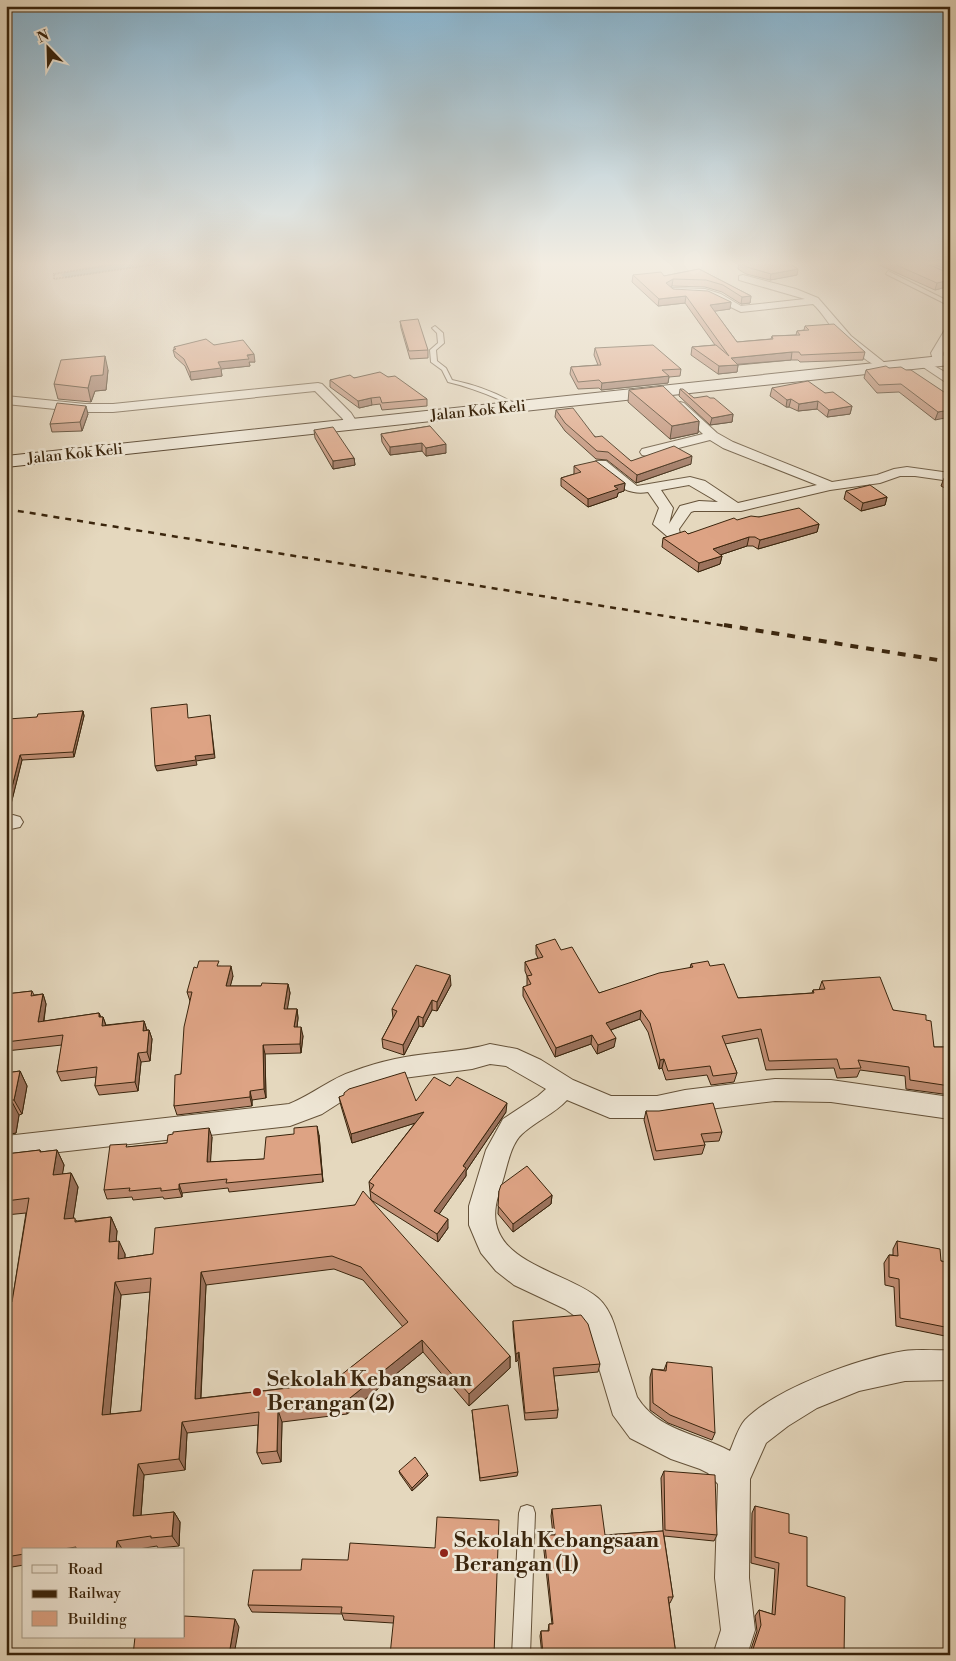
<svg xmlns="http://www.w3.org/2000/svg" width="956" height="1661" viewBox="0 0 956 1661" font-family="'Libre Bodoni',serif">
  <rect width="100%" height="100%" fill="#e5d8be"/>
  <filter id="stains"><feTurbulence type="fractalNoise" baseFrequency=".004" numOctaves="4"/><feColorMatrix values="0 0 0 0 .2 0 0 0 0 .09 0 0 0 0 .02 0 0 0 .5 -.17"/></filter>
  <radialGradient id="worn" r=".72"><stop offset=".6" stop-color="#630" stop-opacity="0"/><stop offset="1" stop-color="#630" stop-opacity=".3"/></radialGradient>
  <g fill="none" stroke-linecap="round" stroke-linejoin="round">
    <path fill="#96b9b4" fill-rule="evenodd" d="M115 264H139L134 267 66 278 61 275 66 272Z"/>
    <g stroke="#655239" stroke-width="2">
      <path id="lane" d="M888 271 950 302V306L886 274Z
        M435 326 443 333 444 343 436 350 437 361 446 368 452 380C476 385 498 393 519 406V408C511 409 505 402 498 399 482 392 465 386 448 382L442 370 431 362 430 350 438 343 437 333 432 328Z
        M527 1505 533 1507 535 1513 530 1655H512L519 1513 521 1507Z"/>
    </g>
    <g stroke="#655239" stroke-width="2">
      <path id="street" d="M743 275 796 289 818 298 851 336 890 367 888 369C877 372 846 344 838 335 829 325 823 313 813 304L741 312 708 296 672 294 667 291 672 288 705 289 721 294 741 306 805 299 739 280V276Z
        M950 327V340L943 353 944 361 942 363H934L931 353 946 328Z
        M924 360 950 375V385L920 365 918 363Z
        M318 383 322 384 351 413 358 424 356 427H348L342 418 315 391 113 412H85L6 404V396L85 404H113Z
        M680 402 684 403 717 433 733 442 832 482 877 475 894 469 907 467 950 473V481L915 476H900L880 483 830 490 741 511H694L691 512 679 529 680 534 678 537H668L653 524 659 508 648 492C624 496 614 481 596 467L594 464 596 461H606L637 486 690 477 705 481 738 503 817 485 723 448 710 440 647 456 642 455 640 452 642 449 703 434 676 409 674 406ZM689 485 718 502 699 501 680 506 669 524 673 508 661 490Z
        M13 815 20 817 23 822 20 827 6 830V816Z
        M490 1044 517 1049 541 1060 573 1080 611 1096H657L685 1090 775 1079 831 1080 950 1097V1119L831 1102 775 1101 685 1112 657 1118H610L567 1100C554 1114 536 1121 522 1134 510 1145 507 1168 502 1183 500 1190 497 1198 496 1205 486 1263 567 1271 598 1298 606 1305 611 1315 614 1324L637 1397C658 1431 697 1433 730 1451 734 1442 738 1428 745 1420 776 1388 860 1358 904 1351 919 1349 935 1351 950 1350V1380L905 1381 859 1391 817 1408 788 1426 766 1443 750 1479 749 1578 755 1630 747 1655H713L721 1630 715 1578 718 1484 708 1473 700 1469 671 1459 630 1438 613 1415 588 1331 579 1319 565 1309 514 1285 496 1271 481 1253 477 1244 469 1225V1206L486 1150 503 1119 538 1096 546 1089 506 1066 490 1064 472 1069 396 1079 361 1089 322 1114 290 1126 6 1158V1136L289 1104C312 1095 331 1078 354 1071 367 1066 381 1062 395 1059 426 1052 459 1053 490 1044Z"/>
    </g>
    <g stroke="#3a250d" stroke-width="2">
      <path id="secondary" d="M950 355V365L6 467V456Z"/>
    </g>
    <path stroke="#3a250d" stroke-width="2" stroke-dasharray="0.5 1" stroke-linecap="butt" d="M115 264 54 274V279L157 264"/>
    <use href="#lane" fill="#eee6d5" fill-rule="evenodd"/>
    <use href="#street" fill="#eee6d5" fill-rule="evenodd"/>
    <use href="#secondary" fill="#eee6d5" fill-rule="evenodd"/>
    <path stroke="#3a250d" stroke-width="2.5" stroke-dasharray="6 6" stroke-linecap="butt" d="M6 509 732 627"/>
    <path stroke="#3a250d" stroke-width="4" stroke-dasharray="8 8" stroke-linecap="butt" d="M724 625 950 662"/>
  </g>
  <path fill="#be8c72" stroke="#3a250d" fill-rule="evenodd" d="M739 264H790L797 275 770 280 746 274 738 269Z
    M877 264H928L950 274V286L935 290Z
    M933 264H950V271Z
    M699 269 751 296 750 303 741 304 722 292 705 287 672 286 670 287 673 289 731 302 730 309 714 311 737 342 771 339 772 336 796 335 797 331 804 330 805 326 865 352 863 360 800 362 798 360H791L738 365 737 372 718 374 691 355 692 347 715 345 685 303 658 306 632 282 633 275 664 276Z
    M400 321 428 350V358L410 359 401 328Z
    M214 345 255 362H249L250 366 221 369 222 376 191 380 185 366 175 357 173 350H174V347Z
    M595 348 681 369 680 376 669 377 668 383 601 390 599 388 578 389 570 374 571 367 598 365 594 355Z
    M889 368 950 396 935 420 899 392 877 393 864 378 866 370Z
    M108 370 106 390 95 391 91 402 58 399 54 384Z
    M388 377 427 399V406L382 410 380 404 372 405 359 408 330 387V380L354 378Z
    M772 388 825 393 852 406 850 414 827 417 817 409 798 411 789 407H786L770 396Z
    M680 389 694 398 733 414 732 422 710 425 679 396Z
    M629 390 699 421 698 433 670 439 628 402Z
    M556 410 631 461 691 464 636 483 607 460 596 459 565 431 555 417Z
    M88 414 82 431 52 432 50 424Z
    M430 426 446 453 426 456 422 451 390 455 382 442 381 434Z
    M314 430 354 458 355 465 333 469 315 438Z
    M574 466 625 483 624 491 618 493 617 497 588 507 561 486V478L574 474Z
    M950 476V491L941 486 944 478Z
    M846 491 887 497 885 505 861 511 844 499Z
    M759 517 819 524 817 532 758 549 753 546H747L720 555 722 556 720 564 698 572 662 547 663 538 688 534Z
    M83 711 84 716 74 757 22 760 11 804 6 805V727L37 717Z
    M536 945 561 950 599 993 690 968 691 964 710 966 738 998 812 993 813 990H819L822 981 893 1010 926 1020 934 1047H950V1095L906 1089 905 1076 860 1070 857 1077 837 1078 834 1068 766 1070 758 1038 725 1044 737 1073 734 1082 711 1085 707 1075 666 1080 662 1068 659 1069 648 1032 640 1019 611 1030 614 1047 597 1054 591 1044 555 1057 523 996V987L527 986V976L525 971V962L538 958 536 954Z
    M220 966 233 976 230 986H261L288 984 290 993 287 1009H297L298 1018 297 1027 303 1036 301 1053 265 1054 266 1098 252 1100V1106L177 1115 174 1106 181 1074 190 1001 187 992Z
    M451 985 437 1011 432 1010 423 1027 419 1026 404 1055 383 1048 382 1039 393 1018 392 1009Z
    M32 991 34 995 43 994 46 1004 44 1021 99 1013 101 1017H103L106 1025 144 1021 147 1030H149L152 1039 150 1061 141 1062 138 1091 99 1095 95 1086 96 1077 61 1081 57 1072 62 1045 6 1051V994Z
    M20 1071 27 1086 22 1114 19 1115 16 1133 6 1135V1073Z
    M450 1086 506 1112 466 1171V1176L439 1214 448 1228 438 1242 371 1200 369 1182 415 1123 352 1143 341 1106 339 1097 416 1101Z
    M646 1111 722 1132 719 1141 704 1142 705 1145 702 1154 654 1160 644 1120Z
    M319 1135 323 1182 229 1192 228 1188 182 1193V1197L164 1199 163 1197 133 1200 132 1197 107 1199 104 1190 128 1147 167 1143 212 1137 210 1162 264 1159Z
    M40 1150 41 1152 57 1150 64 1165 62 1174 71 1173 78 1187 73 1218 77 1221 111 1217 117 1231 116 1241 125 1254V1258L153 1254 355 1205 510 1356V1368L469 1406 423 1352 347 1414 282 1422 281 1462 262 1464 257 1453 258 1425 187 1433 185 1470 144 1475 141 1516 174 1512 180 1522 179 1546 158 1548 157 1546 133 1550H24V1565L6 1568V1302H12L26 1213 6 1215V1154ZM334 1269 363 1280 403 1327 331 1383 201 1398 206 1285ZM150 1292 141 1411 110 1414 121 1295Z
    M499 1191 552 1195 551 1204 513 1232 498 1214Z
    M897 1241 941 1261 950 1263V1337L896 1326 894 1287 885 1285 884 1263 889 1255H893V1249Z
    M513 1321 600 1364 598 1372 554 1376 558 1410 557 1418 525 1420 518 1360 516 1362 513 1329Z
    M667 1362 715 1433 712 1440 668 1423 650 1410V1377L652 1369 664 1370Z
    M472 1410 518 1472 517 1476 480 1481Z
    M399 1471 427 1473 428 1476 412 1491 400 1474Z
    M664 1471 717 1535 714 1541 664 1536 673 1597 670 1603H669L676 1655H542L540 1636 541 1631H548L549 1624H552L543 1542 544 1535H553L551 1516 552 1509 605 1535 663 1531 661 1478Z
    M755 1506 789 1533 807 1586 844 1655H749L757 1631 755 1616 759 1610 772 1614 775 1569 751 1563 752 1513Z
    M301 1570 494 1655 393 1623 344 1620 342 1614 252 1612 248 1605Z"/>
  <path fill="#9b725c" stroke="#3a250d" d="M798 269 797 275 770 280 771 274Z
    M673 279 672 286 665 290 666 283Z
    M950 280V286L935 290 937 283Z
    M686 296 685 303 658 306 659 299Z
    M751 296 750 303 741 304 742 297Z
    M731 302 730 309 709 312 710 305Z
    M792 352 791 360 729 365 731 358Z
    M254 354 255 362H249L250 366 221 369 222 376 191 380 190 372 218 362Z
    M105 356 108 370 106 390 95 391 91 402 88 388 91 376Z
    M738 365 737 372 718 374 719 366Z
    M669 376 668 383 601 390 602 383Z
    M371 398 372 405 359 408 358 401Z
    M791 399 789 407H786L787 400Z
    M818 401 817 409 798 411 799 404Z
    M86 406 88 414 82 431 80 422Z
    M852 406 850 414 827 417 829 410Z
    M950 410V417L935 420 938 412Z
    M733 414 732 422 710 425 712 418Z
    M699 421 698 433 670 439 672 426Z
    M422 443V451L390 455V447Z
    M446 444V453L426 456V448Z
    M692 456 691 464 636 483 637 475Z
    M354 458 355 465 333 469V461Z
    M625 483 624 491 618 493 617 497 588 507V499L614 486Z
    M887 497 885 505 861 511 863 503Z
    M819 524 817 532 758 549 760 540Z
    M749 537 747 546 711 558 713 549Z
    M722 556 720 564 698 572 699 563Z
    M83 711 84 716 74 757 73 752Z
    M210 715 215 758 196 761 197 765 157 771 155 766 195 756Z
    M20 755 22 760 11 804 9 799Z
    M9 844 11 849V868L6 869Z
    M231 966 233 976 228 995 226 986Z
    M450 975 451 985 437 1011V1002Z
    M288 984 290 993 286 1018 284 1009Z
    M43 994 46 1004 42 1031 38 1022Z
    M432 1000V1010L423 1027V1018Z
    M297 1009 298 1018 296 1036 294 1027Z
    M641 1010 640 1019 605 1032 606 1023Z
    M99 1013 102 1021 103 1017 106 1026 105 1035 99 1017Z
    M418 1016 419 1026 404 1055 403 1045Z
    M144 1021 147 1031H143Z
    M301 1027 303 1036 301 1053 300 1044Z
    M149 1030 152 1039 150 1061 147 1052Z
    M592 1035 591 1044 555 1057 556 1048Z
    M616 1038 614 1047 597 1054 598 1045Z
    M263 1045 265 1054 266 1098 264 1089Z
    M138 1053 141 1062 138 1091 135 1082Z
    M664 1059 662 1068 659 1069 660 1060Z
    M20 1071 27 1086 22 1114 14 1100Z
    M250 1091 252 1100V1106L250 1097Z
    M11 1100 19 1115 16 1133 6 1135V1119Z
    M507 1103 506 1112 466 1171V1176L435 1220 434 1211 463 1166Z
    M424 1112 425 1120 352 1143 351 1134Z
    M317 1126 319 1135 323 1182 322 1174Z
    M209 1128 212 1137 210 1171 207 1162Z
    M57 1150 64 1165 60 1189 53 1175Z
    M71 1173 78 1187 71 1233 64 1219Z
    M179 1184 182 1193V1197L179 1189Z
    M552 1195 551 1204 513 1232V1224Z
    M111 1217 117 1231 115 1256 109 1242Z
    M448 1219V1228L438 1242 437 1234Z
    M119 1241 125 1254 124 1272 118 1259Z
    M201 1272 206 1285 200 1411 195 1399Z
    M115 1282 121 1295 109 1427 102 1415Z
    M422 1340 423 1352 347 1414 345 1402Z
    M519 1352 518 1360 516 1362V1354Z
    M510 1356V1368L469 1406V1394Z
    M278 1410 282 1422 281 1462 277 1451Z
    M182 1422 187 1433 185 1470 179 1459Z
    M138 1464 144 1475 140 1527 133 1516Z
    M427 1473 428 1476 412 1491V1488Z
    M174 1512 180 1522 179 1546 172 1536Z
    M117 1541 123 1550H116Z
    M235 1619 239 1627 234 1655H229Z"/>
  <path fill="#dda384" stroke="#3a250d" fill-rule="evenodd" d="M742 264H790L798 269 771 274 747 267Z
    M894 264H928L950 274V280L937 283Z
    M699 269 751 296 742 297 723 285 706 280 673 279 666 283 673 289 708 291 731 302 710 305 737 342 773 339 772 336 800 335 797 331 809 330 805 326 834 324 865 352 801 355 799 352H792L731 358 738 365 719 366 692 347 716 345 729 356 686 296 659 299 633 275 661 272 664 276Z
    M418 319 428 350 409 351 400 321Z
    M206 339 214 345 243 340 254 354 247 355 249 359 218 362 221 368 190 372 184 359 173 350 176 349 174 347Z
    M653 345 681 369 662 370 669 376 602 383 599 380 578 382 571 367 601 365 595 348Z
    M105 356 103 375 91 376 88 388 54 384 61 360Z
    M886 366 889 368 901 367 906 370H911L950 396V410L938 412 901 384 879 385 866 370Z
    M380 372 388 377 395 376 427 399 382 403 380 397 371 398 358 401 330 380 350 375 354 378Z
    M808 381 825 393 833 392 852 406 829 410 818 401 799 404 791 399 787 400 772 388Z
    M663 386 699 421 672 426 629 390Z
    M680 389H683L694 398 707 396 710 398H714L733 414 712 418Z
    M57 403 86 406 80 422 50 424Z
    M573 408 595 437 602 436 631 461 674 446 692 456 637 475 608 452 597 451 565 423 556 410Z
    M430 426 446 444 426 448 422 443 390 447 381 434Z
    M333 427 354 458 333 461 314 430Z
    M596 461 625 483 614 486 618 489 588 499 561 478 581 472 574 466Z
    M950 476V482L944 478Z
    M870 485 887 497 863 503 846 491Z
    M799 508 819 524 760 540 755 537H749L713 549 722 556 699 563 663 538 685 531 688 534 734 518 737 520 751 516 759 517Z
    M187 704 188 718 210 715 214 754 195 756 196 760 155 766 151 708Z
    M83 711 73 752 20 755 9 799 6 800V727L8 719 37 717 38 714Z
    M9 844V863L6 864V845Z
    M555 939 561 950 572 947 599 993 659 973 693 967 691 964 708 961 710 966 724 964 738 998 814 993 813 990 825 989 822 981 880 977 893 1010 926 1015V1020L931 1021 934 1047H950V1086L910 1080 909 1067 858 1060 861 1068 840 1069 837 1059 769 1061 761 1029 722 1036 737 1073 713 1076 710 1066 668 1071 664 1059 660 1060 650 1023 641 1010 606 1023 616 1038 598 1045 592 1035 556 1048 523 987 531 984 527 976 532 975 525 962 543 957 536 945Z
    M199 961H219L217 966H231L226 986H261L262 983 288 984 284 1009H297L294 1027H301L300 1044 263 1045 264 1089 250 1091V1097L174 1106 175 1075 181 1074 184 1027 192 992H187L194 967 197 968Z
    M416 965 450 975 437 1002 432 1000 423 1018 418 1016 403 1045 382 1039 397 1011 392 1009Z
    M32 991 31 996 43 994 38 1022 99 1013V1017H103L102 1026 144 1021 143 1031 149 1030 147 1052 138 1053 135 1082 95 1086 97 1067 57 1072 63 1035 6 1042V994Z
    M20 1071 14 1100H11L8 1119H6V1073Z
    M405 1072 416 1101 434 1077 450 1086 457 1077 507 1103 463 1166 466 1168 434 1211 448 1219 437 1234 370 1191 374 1185 369 1182 424 1112 351 1134 339 1097 344 1095V1093L349 1089Z
    M713 1103 722 1132 701 1134 705 1145 656 1151 646 1111H659Z
    M317 1126 322 1174 226 1183 227 1179 179 1184V1189L161 1191V1188L129 1191 130 1188 104 1190 110 1145 127 1144 126 1147 167 1143 168 1135 173 1134V1132L209 1128 207 1162 264 1159 266 1137 294 1134V1128Z
    M40 1150V1152L57 1150 53 1175 71 1173 64 1219 75 1218V1222L111 1217 109 1242 119 1241 118 1259 153 1254 155 1228 355 1205 363 1191 510 1356 469 1394 422 1340 345 1402 278 1410 277 1451 257 1453 259 1412 182 1422 179 1459 138 1464 133 1516 174 1512 172 1536 151 1538V1536L117 1541 116 1550H76V1547L57 1550H24V1554L6 1557V1302H12L29 1198 6 1201V1154ZM332 1256 361 1267 408 1322 331 1383 195 1399 201 1272ZM151 1278 141 1411 102 1415 115 1282Z
    M527 1166 552 1195 513 1224 498 1206 499 1191 501 1185Z
    M897 1241 940 1249 941 1261 950 1263V1328L900 1318 899 1279 889 1277V1255L898 1256Z
    M581 1315 588 1324 600 1364 553 1368 558 1410 525 1413 519 1352 516 1354 513 1321Z
    M667 1362 712 1367 715 1433 670 1415 653 1403 652 1369 666 1371Z
    M508 1405 518 1472 480 1478 472 1410Z
    M415 1457 427 1473 412 1488 399 1471Z
    M664 1471 715 1475 717 1535 665 1530Z
    M601 1505 605 1535 663 1531 673 1597H668L676 1655H543L541 1631H549V1624H553L544 1535H555L552 1509Z
    M755 1506 789 1514V1533L807 1537V1586L845 1597 844 1655H751L761 1625 759 1610 775 1615 779 1563 755 1557Z
    M437 1517 499 1520 494 1655H390L394 1616 341 1613 342 1607 248 1605 253 1570H301L302 1559 348 1560 350 1543 435 1548Z
    M184 1616 235 1619 229 1655H133L135 1637H184Z"/>
  <linearGradient id="sky" x2="0" y2="1"><stop stop-color="#87b6d3"/><stop offset="0.53" stop-color="#f3ede2"/><stop offset="1" stop-color="#f3ede2" stop-opacity="0"/></linearGradient>
  <rect width="956" height="497" fill="url(#sky)"/>
  <g fill="#8f2418" stroke="#eee6d5" stroke-width="2">
    <circle cx="257" cy="1392" r="5"/>
    <circle cx="444" cy="1553" r="5"/>
  </g>
  <g text-anchor="middle" dominant-baseline="central" stroke-width="5" stroke-linejoin="round" paint-order="stroke">
    <g font-size="15" fill="#3a250d" stroke="#eee6d5">
      <text transform="translate(478 411) rotate(-6)">Jalan Kok Keli</text>
      <text transform="translate(75 454) rotate(-6)">Jalan Kok Keli</text>
    </g>
    <g font-size="21" font-weight="bold" fill="#3a250d" stroke="#eee6d5" text-anchor="start">
      <text x="267" y="1380">Sekolah Kebangsaan<tspan x="267" dy="24">Berangan (2)</tspan></text>
      <text x="454" y="1541">Sekolah Kebangsaan<tspan x="454" dy="24">Berangan (1)</tspan></text>
    </g>
  </g>
  <rect width="956" height="1661" fill="none" stroke="#e5d8be" stroke-width="25"/>
  <rect x="8" y="8" width="941" height="1646" fill="none" stroke="#3a250d" stroke-width="2.5"/>
  <rect x="12" y="12" width="931" height="1636" fill="none" stroke="#3a250d"/>
  <rect x="22" y="1548" width="162" height="90" fill="#eee6d5" stroke="#a69985"/>
  <rect x="32" y="1565" width="25" height="8" fill="#eee6d5" stroke="#a69985"/>
  <text x="68" y="1574" font-size="15" fill="#3a250d">Road</text>
  <rect x="32" y="1590" width="25" height="8" fill="#3a250d" stroke="#a69985"/>
  <text x="68" y="1598" font-size="15" fill="#3a250d">Railway</text>
  <rect x="32" y="1611" width="25" height="15" fill="#dda384" stroke="#a69985"/>
  <text x="68" y="1624" font-size="15" fill="#3a250d">Building</text>
  <g transform="translate(48 48) rotate(337)" stroke="#eee6d5" stroke-width="4" paint-order="stroke">
  <path d="M0-4L9 19L0 12L-9 19Z" fill="#3a250d"/>
  <text y="-8" font-size="14" font-weight="bold" text-anchor="middle" fill="#3a250d">N</text>
  </g>
  <rect width="100%" height="100%" filter="url(#stains)"/>
  <rect width="100%" height="100%" fill="url(#worn)"/>
</svg>
